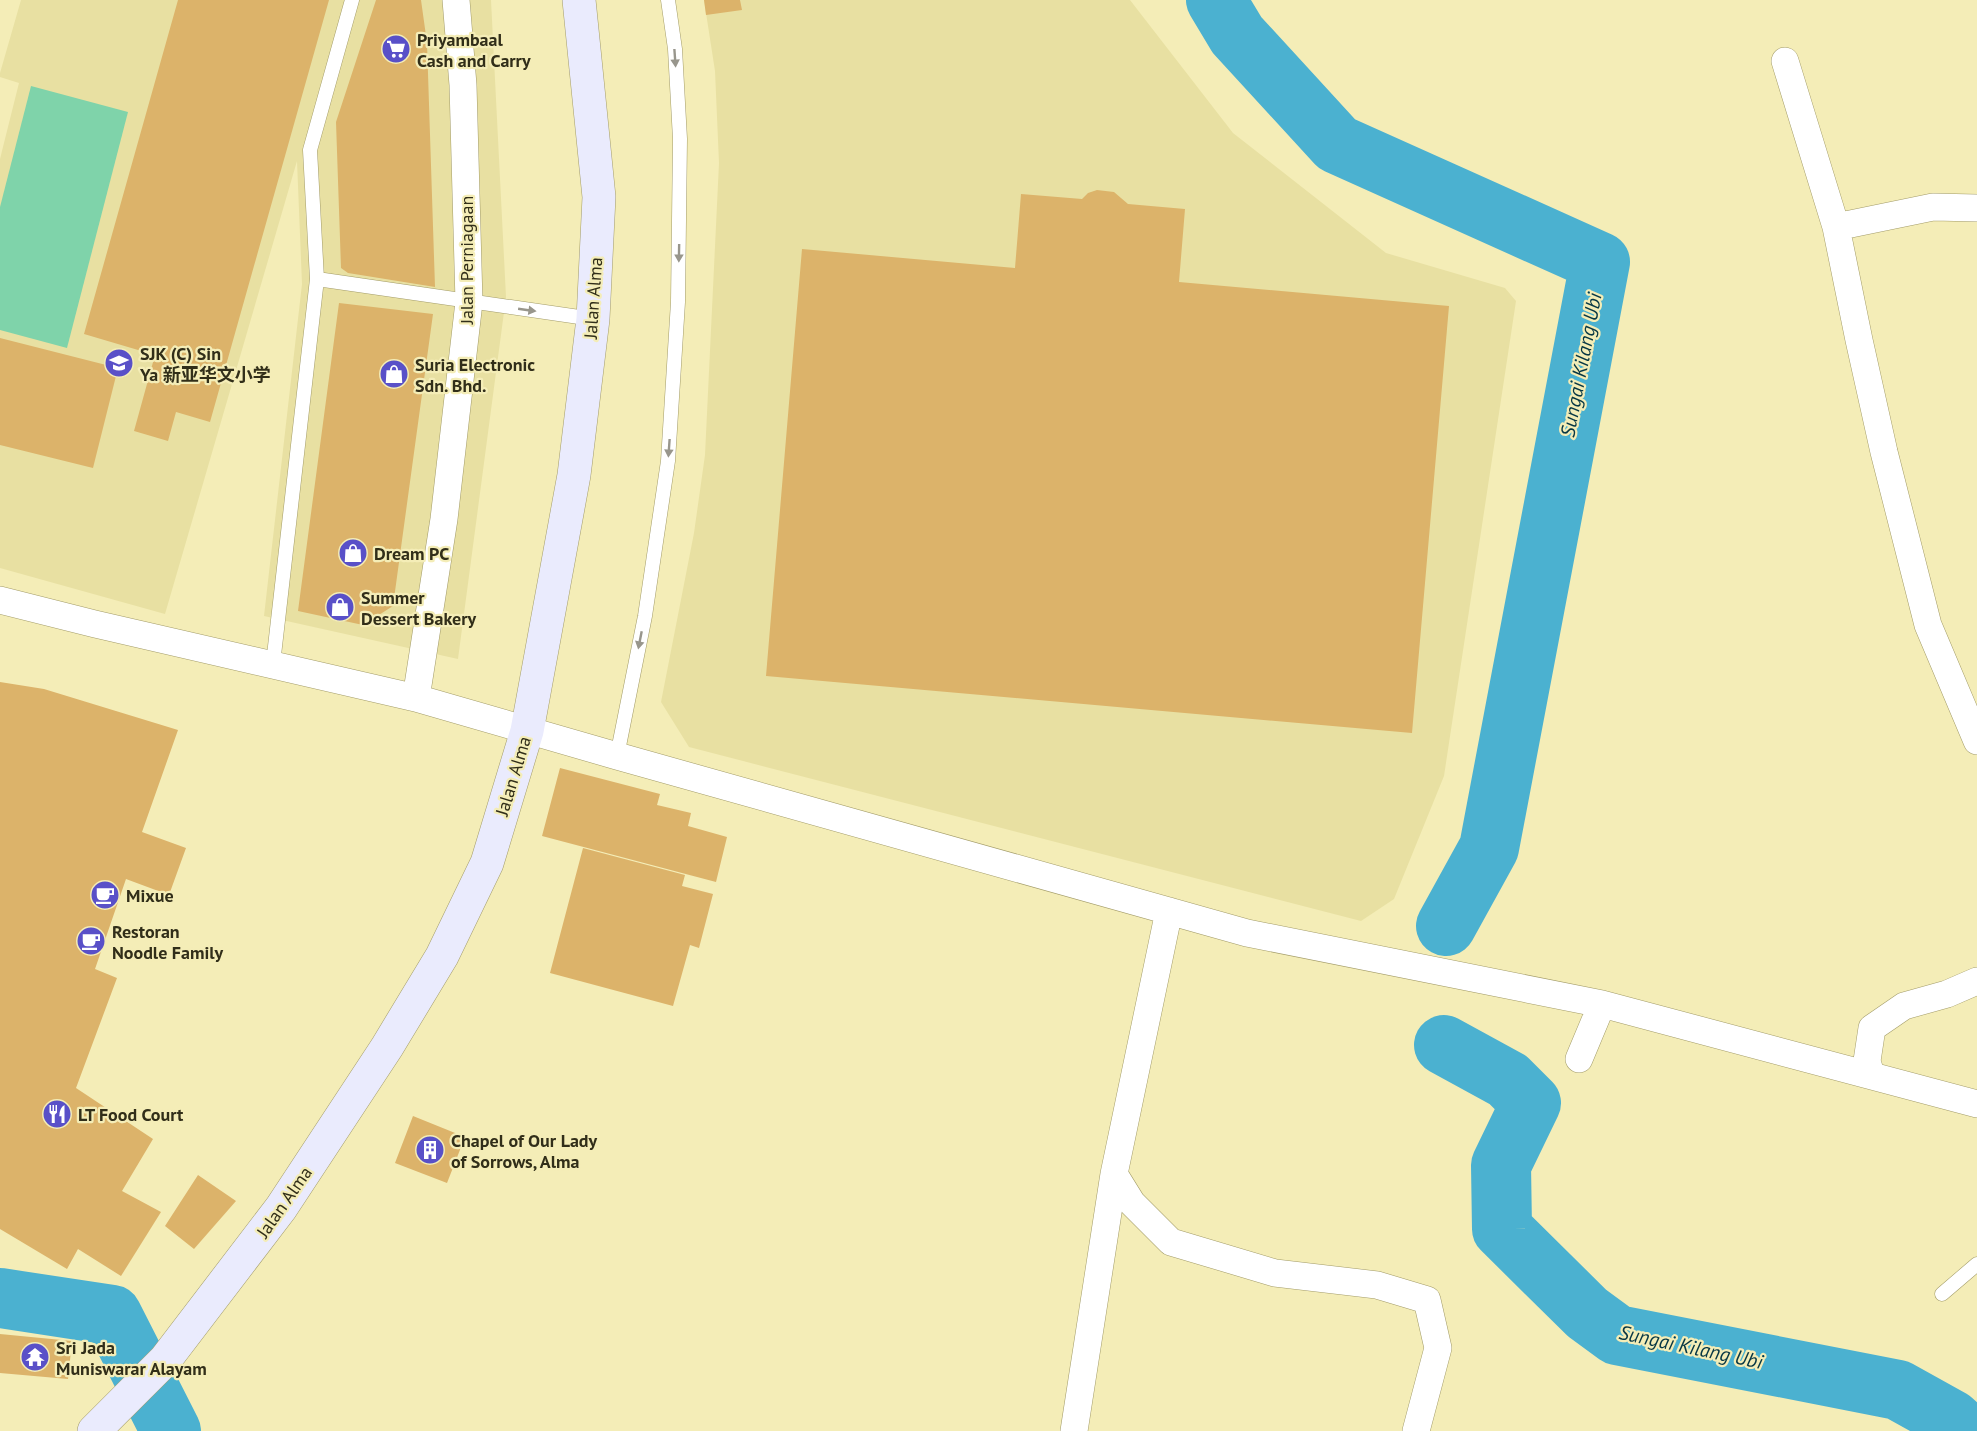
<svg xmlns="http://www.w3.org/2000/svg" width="1977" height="1431" viewBox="0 0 1977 1431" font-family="'PT Sans','Noto Sans SC',sans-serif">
  <rect width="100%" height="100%" fill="#f4edb7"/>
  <path fill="#e8e0a2" d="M21 0H491L506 297 458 659 264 616 302 284 297 161 165 614 0 568V159L19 83 0 77V73Z
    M704 0H1130L1233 133 1386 253 1505 288 1516 301 1444 776 1394 899 1361 921 689 747 661 702 694 533 705 455 719 163 715 71Z"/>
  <path fill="#7fd3aa" d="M31 86 128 112 67 348 0 330V207Z"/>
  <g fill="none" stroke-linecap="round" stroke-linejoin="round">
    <path stroke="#4bb1d0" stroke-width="60" d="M1216 0 1237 35 1337 144 1600 262 1489 848 1446 926
      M1444 1045 1508 1080 1531 1103 1501 1165 1502 1229 1587 1313 1617 1335 1898 1390 1952 1420 1964 1431
      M0 1298 112 1315 171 1431"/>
  </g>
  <path fill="#dcb36a" d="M178 0H329L210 422 176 412 168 441 134 431 155 355 84 334Z
    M376 0H421L427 43 435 287 348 273 341 268 336 122Z
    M704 0H740L742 10 706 15Z
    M1097 190 1114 192 1128 204 1185 209 1179 282 1449 306 1412 733 766 676 802 249 1015 268 1021 194 1082 199 1088 193Z
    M339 303 433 314 393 606 363 625 298 611Z
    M0 338 118 368 93 468 0 445Z
    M0 682 44 689 178 730 142 832 186 848 169 895 126 879 95 969 117 978 76 1088 153 1139 122 1191 161 1212 121 1276 78 1249 67 1269 0 1229Z
    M560 768 660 794 657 805 691 813 688 826 727 837 716 882 542 836Z
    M583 848 685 875 682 886 713 894 699 948 690 945 673 1006 550 973Z
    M413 1116 465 1137 447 1183 395 1163Z
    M198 1175 236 1201 194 1249 165 1226Z
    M0 1334 72 1341 68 1379 0 1373Z"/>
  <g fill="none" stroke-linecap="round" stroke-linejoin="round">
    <g stroke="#a39c69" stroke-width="15">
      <path id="service" d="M317 279 593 319
        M273 664 317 279 310 150 352 0
        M617 756 645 616 668 461 678 302 680 139 675 49 668 0
        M1942 1294 1977 1264"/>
    </g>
    <g stroke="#a39c69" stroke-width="28">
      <path id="minor" d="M1785 61 1836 227 1859 340 1884 452 1928 625 1977 741
        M1836 227 1933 207 1977 208
        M0 600 95 624 416 698 617 756 1247 933 1602 1004 1977 1104
        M416 698 444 519 469 302 463 85 456 0
        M1579 1059 1602 1004
        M1871 1075 1867 1061 1872 1028 1904 1006 1947 994 1977 981
        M1114 1174 1132 1203 1171 1242 1275 1273 1377 1285 1427 1300 1438 1348 1416 1431
        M1074 1431 1114 1174 1169 911"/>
    </g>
    <g stroke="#a39c69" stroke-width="34">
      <path id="secondary" d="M94 1431 165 1360 281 1208 387 1047 442 956 487 863 527 731 574 475 593 319 599 197 579 0"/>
    </g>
    <use href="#service" stroke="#fff" stroke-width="14"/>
    <use href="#minor" stroke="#fff" stroke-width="27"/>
    <use href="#secondary" stroke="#eaebfd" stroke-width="33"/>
  </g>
  <defs><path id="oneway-solid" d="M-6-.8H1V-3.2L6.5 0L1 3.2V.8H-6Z" transform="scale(1.5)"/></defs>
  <g fill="#98968c">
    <use href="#oneway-solid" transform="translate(675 58) rotate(86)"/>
    <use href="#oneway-solid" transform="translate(679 253) rotate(91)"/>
    <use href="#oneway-solid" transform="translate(527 310) rotate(8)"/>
    <use href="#oneway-solid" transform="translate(669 448) rotate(94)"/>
    <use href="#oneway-solid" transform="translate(640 640) rotate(101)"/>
  </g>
  <defs>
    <g id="supermarket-disc" transform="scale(1.5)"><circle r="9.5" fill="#5950c8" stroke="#f4edb7"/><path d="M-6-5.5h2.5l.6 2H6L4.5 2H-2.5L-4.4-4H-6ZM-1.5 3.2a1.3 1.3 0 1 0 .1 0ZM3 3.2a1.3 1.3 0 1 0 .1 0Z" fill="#fff"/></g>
    <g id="school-disc" transform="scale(1.5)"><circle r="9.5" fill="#5950c8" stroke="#f4edb7"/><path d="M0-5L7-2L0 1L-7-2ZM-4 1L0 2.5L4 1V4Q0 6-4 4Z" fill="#fff"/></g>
    <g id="shop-disc" transform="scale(1.5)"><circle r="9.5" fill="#5950c8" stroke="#f4edb7"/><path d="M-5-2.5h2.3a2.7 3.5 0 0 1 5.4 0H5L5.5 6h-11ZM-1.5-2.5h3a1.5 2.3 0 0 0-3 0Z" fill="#fff"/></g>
    <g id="cafe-disc" transform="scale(1.5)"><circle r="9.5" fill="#5950c8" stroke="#f4edb7"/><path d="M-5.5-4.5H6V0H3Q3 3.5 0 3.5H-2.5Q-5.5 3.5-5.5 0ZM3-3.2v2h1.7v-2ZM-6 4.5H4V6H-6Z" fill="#fff"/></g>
    <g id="restaurant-disc" transform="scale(1.5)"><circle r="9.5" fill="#5950c8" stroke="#f4edb7"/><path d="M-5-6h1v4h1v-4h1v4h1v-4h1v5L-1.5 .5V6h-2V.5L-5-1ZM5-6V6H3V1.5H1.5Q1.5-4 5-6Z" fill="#fff"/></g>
    <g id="building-disc" transform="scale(1.5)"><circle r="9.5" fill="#5950c8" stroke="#f4edb7"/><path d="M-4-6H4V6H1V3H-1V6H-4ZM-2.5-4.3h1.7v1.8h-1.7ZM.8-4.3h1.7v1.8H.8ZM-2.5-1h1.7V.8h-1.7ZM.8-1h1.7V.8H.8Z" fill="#fff"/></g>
    <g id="temple-disc" transform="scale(1.5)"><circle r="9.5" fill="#5950c8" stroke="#f4edb7"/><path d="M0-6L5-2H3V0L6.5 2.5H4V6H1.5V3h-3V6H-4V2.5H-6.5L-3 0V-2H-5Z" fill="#fff"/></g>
  </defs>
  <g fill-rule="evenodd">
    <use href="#supermarket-disc" x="396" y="49"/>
    <use href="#school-disc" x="119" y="363"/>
    <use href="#shop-disc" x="394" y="374"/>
    <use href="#shop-disc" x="353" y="553"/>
    <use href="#shop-disc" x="340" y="607"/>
    <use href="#cafe-disc" x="105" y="895"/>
    <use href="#cafe-disc" x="91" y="941"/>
    <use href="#restaurant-disc" x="57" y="1114"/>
    <use href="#building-disc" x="430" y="1150"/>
    <use href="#temple-disc" x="35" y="1357"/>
  </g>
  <g text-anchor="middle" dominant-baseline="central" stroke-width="4.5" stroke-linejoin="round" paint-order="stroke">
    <g font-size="18" font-weight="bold" fill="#312e19" stroke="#f4edb7" text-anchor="start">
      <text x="417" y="39">Priyambaal<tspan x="417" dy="21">Cash and Carry</tspan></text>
      <text x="140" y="353">SJK (C) Sin<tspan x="140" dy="21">Ya 新亚华文小学</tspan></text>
      <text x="415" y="364">Suria Electronic<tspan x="415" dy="21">Sdn. Bhd.</tspan></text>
      <text x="374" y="553">Dream PC</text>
      <text x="361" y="597">Summer<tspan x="361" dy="21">Dessert Bakery</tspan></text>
      <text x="126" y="895">Mixue</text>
      <text x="112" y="931">Restoran<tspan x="112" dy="21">Noodle Family</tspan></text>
      <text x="78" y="1114">LT Food Court</text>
      <text x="451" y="1140">Chapel of Our Lady<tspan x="451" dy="21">of Sorrows, Alma</tspan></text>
      <text x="56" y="1347">Sri Jada<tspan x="56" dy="21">Muniswarar Alayam</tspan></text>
    </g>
    <g font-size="18" fill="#312e19" stroke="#f4edb7">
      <text transform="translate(466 260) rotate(-90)">Jalan Perniagaan</text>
      <text transform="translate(593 298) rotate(-86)">Jalan Alma</text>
      <text transform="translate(513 776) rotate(-73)">Jalan Alma</text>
      <text transform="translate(284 1202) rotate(-55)">Jalan Alma</text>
    </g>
    <g font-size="20" font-style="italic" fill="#073744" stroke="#f4edb7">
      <text transform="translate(1581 365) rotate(-79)">Sungai Kilang Ubi</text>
      <text transform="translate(1691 1347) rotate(12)">Sungai Kilang Ubi</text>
    </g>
  </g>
</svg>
